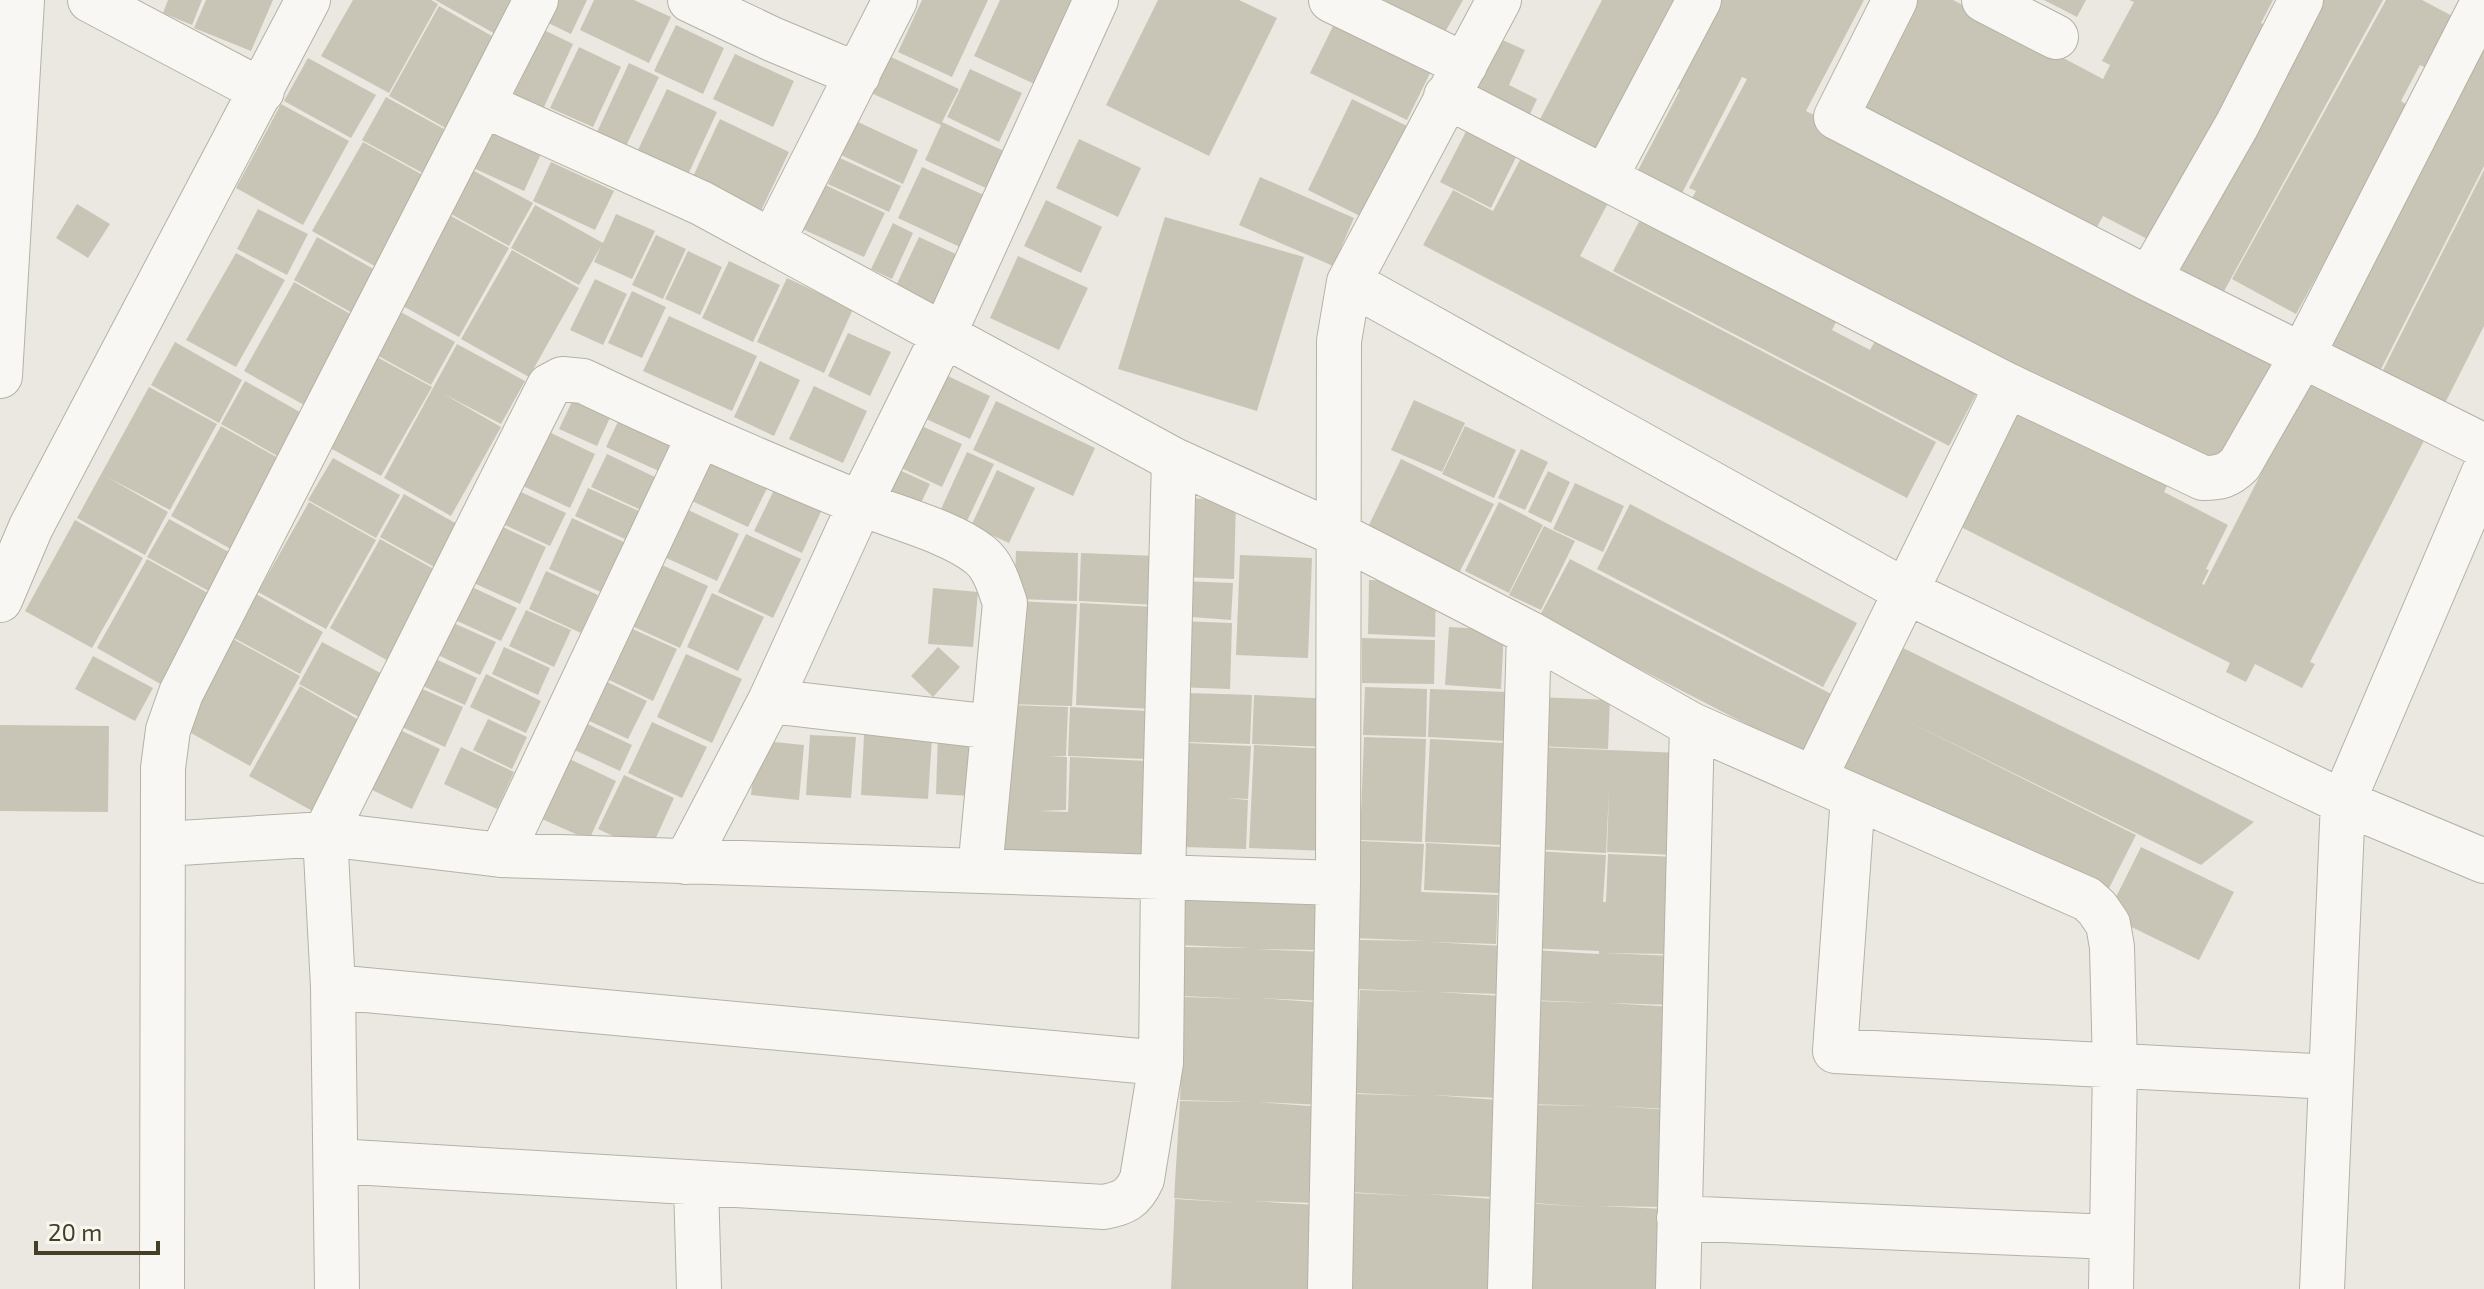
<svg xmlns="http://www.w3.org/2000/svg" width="2484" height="1289" viewBox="0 0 2484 1289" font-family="'Exo 2',sans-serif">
  <rect width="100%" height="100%" fill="#eae8e0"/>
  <path fill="#c9c5b6" d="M168 0H202L192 25 163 13Z
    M206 0H273L251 51 194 28Z
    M353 0H431L438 4 389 93 321 56Z
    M435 0H528L506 40Z
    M549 0H587L571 34 540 19Z
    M594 0H634L671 17 649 63 580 30Z
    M922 0H988L952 77 898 52Z
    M1000 0H1079L1039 86 974 56Z
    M1158 0H1239L1277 18 1209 156 1106 105Z
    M1384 0H1463L1444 34Z
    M1602 0H1688L1606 160 1537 125Z
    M1722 0H1864L1806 111 1959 190 2274 364 2216 475 1691 200 1696 191 1689 188 1747 79 1742 77 1679 199 1635 176 1680 90 1672 85Z
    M1912 0H1953L2103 79 2110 65 2102 61 2134 2 2129 0H2273L2261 23 2266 26 2151 241 2103 216 2096 229 1857 103Z
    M2044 0H2086L2077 17Z
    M2313 0H2383L2223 293 2178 269Z
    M2386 0H2422L2456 18 2428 69 2420 65 2401 101 2410 107 2296 314 2232 279Z
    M439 6 506 44 456 134 389 96Z
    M1336 20 1433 67 1407 120 1310 73Z
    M676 25 724 48 703 94 654 71Z
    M544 30 573 44 544 107 513 94Z
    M2484 32V166L2377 377 2327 351Z
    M1498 38 1525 50 1509 85 1537 99 1524 127 1468 102Z
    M579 47 621 67 593 127 550 108Z
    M735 54 794 81 773 127 713 99Z
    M887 55 959 89 942 122 1006 152 988 189 925 160 941 125 869 92Z
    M308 58 376 95 351 138 284 101Z
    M629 63 659 77 626 146 597 132Z
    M970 69 1022 93 999 142 947 117Z
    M667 89 717 112 686 179 635 156Z
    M386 97 453 134 430 177 362 140Z
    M1352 99 1407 126 1362 217 1308 190Z
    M281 104 349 141 303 225 236 188Z
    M1475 114 1525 139 1491 208 1440 182Z
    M720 119 789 152 758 217 689 185Z
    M856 121 918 150 903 184 841 155Z
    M489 130 541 154 524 191 471 167Z
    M1079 139 1141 168 1118 217 1056 188Z
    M363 142 430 179 380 269 312 231Z
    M1529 143 1616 188 1580 256 1936 442 1907 498 1423 245 1453 190 1493 211Z
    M840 158 901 186 889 212 828 184Z
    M551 162 614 191 595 230 533 201Z
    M465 166 533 203 509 246 442 209Z
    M922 167 986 196 962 248 898 218Z
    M2484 170V326L2443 407 2380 376Z
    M1260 177 1354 218 1333 266 1239 225Z
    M819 182 885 213 864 257 798 227Z
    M1046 200 1102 227 1081 273 1024 246Z
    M77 204 110 224 88 258 56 238Z
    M535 205 603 243 616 214 655 231 632 279 594 262 601 246 579 285 511 248Z
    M258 209 308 234 287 275 237 249Z
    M442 211 509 248 459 337 392 300Z
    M1642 216 1839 316 1832 330 1870 350 1878 336 1979 389 1949 446 1613 271Z
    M1165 217 1304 257 1257 411 1118 369Z
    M893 223 913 233 892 279 871 269Z
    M656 235 686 249 663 299 632 285Z
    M317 237 384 275 361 318 294 280Z
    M919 237 960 256 936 307 895 288Z
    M512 250 579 288 529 377 461 339Z
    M688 251 722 267 700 315 665 299Z
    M236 253 285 280 236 367 186 340Z
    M1018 256 1088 288 1059 350 990 318Z
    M729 261 780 285 753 342 702 318Z
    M787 278 853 309 824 373 757 342Z
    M595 279 627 294 603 345 570 330Z
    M294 282 361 320 311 409 244 371Z
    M632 291 666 307 642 358 608 343Z
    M388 305 455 342 431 385 364 348Z
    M669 316 757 356 732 411 643 371Z
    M848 333 891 352 870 396 828 376Z
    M175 342 242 380 219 423 151 385Z
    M457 344 525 381 501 424 442 393 501 427 451 516 384 478Z
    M364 350 432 387 381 476 314 439Z
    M760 361 800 380 774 436 734 417Z
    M2308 365 2428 433 2310 662 2315 664 2302 688 2255 664 2246 682 2226 672 2230 663 1953 523 2011 397 2131 468 2167 486 2164 492 2228 525 2206 569 2209 570 2202 584 2204 585 2268 460 2261 456Z
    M933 369 990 396 970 439 913 413Z
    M245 381 312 419 288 462 221 424Z
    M814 386 867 411 843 463 789 439Z
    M149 387 217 424 170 510 107 477 168 512 145 555 77 518Z
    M577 391 614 409 597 446 559 429Z
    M1414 400 1465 423 1442 472 1391 450Z
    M996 401 1095 448 1073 496 973 450Z
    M623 411 678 437 661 472 606 447Z
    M906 419 962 444 942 487 886 461Z
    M221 426 289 464 238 553 171 516Z
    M1465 426 1516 450 1494 498 1442 474Z
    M549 432 595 454 570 508 523 486Z
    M1521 449 1548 462 1525 510 1498 498Z
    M967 452 994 464 967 521 941 509Z
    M607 454 657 478 641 510 591 487Z
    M714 454 771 480 748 527 692 501Z
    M333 458 400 495 376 538 308 500Z
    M1401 459 1494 504 1459 573 1368 527Z
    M884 463 930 484 920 505 874 484Z
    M997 470 1035 488 1009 543 971 526Z
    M1548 471 1570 482 1551 523 1528 512Z
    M778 482 825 503 802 553 754 531Z
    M1575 483 1624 506 1603 552 1553 529Z
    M588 488 641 512 627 540 575 516Z
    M521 492 566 513 550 546 505 525Z
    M404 494 471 532 447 574 380 537Z
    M1184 498 1236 500 1234 579 1182 577Z
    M309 502 376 540 326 629 258 592Z
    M1499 502 1543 525 1509 593 1465 571Z
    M1630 504 1857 623 1823 687 1597 569Z
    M684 508 739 534 717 581 662 556Z
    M572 518 626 543 603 593 549 569Z
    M169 519 236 556 214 594 147 557Z
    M75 520 143 558 92 648 25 611Z
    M492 522 546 547 520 604 465 579Z
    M1544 526 1575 541 1541 610 1509 595Z
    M746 534 801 559 773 618 718 592Z
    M380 539 448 577 397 666 330 628Z
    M1016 551 1078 553 1077 601 1014 599Z
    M1081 553 1158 556 1156 605 1079 601Z
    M1240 555 1312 558 1308 658 1236 655Z
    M147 559 215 597 164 686 97 648Z
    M1570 559 1841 699 1810 757 1539 617Z
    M660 564 708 586 680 648 632 626Z
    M546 571 598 595 581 633 529 609Z
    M1369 580 1398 581 1397 590 1436 591 1435 637 1368 634Z
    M459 581 517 608 501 641 444 615Z
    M1180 581 1233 583 1231 620 1178 616Z
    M933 588 978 592 973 647 928 644Z
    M712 593 764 617 738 671 687 647Z
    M256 594 323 632 300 674 232 637Z
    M1015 601 1077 604 1072 706 1009 704Z
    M1080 603 1157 607 1153 709 1076 705Z
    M526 610 571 630 554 667 509 646Z
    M449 621 496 642 480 675 434 653Z
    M1179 621 1232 623 1230 689 1177 687Z
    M628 627 677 649 653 701 605 678Z
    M1449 627 1504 630 1501 689 1445 685Z
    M1362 638 1435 640 1434 684 1362 683Z
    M233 639 300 676 250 766 182 728Z
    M322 642 390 678 366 721 299 684Z
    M1893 643 2155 772 2254 822 2201 865 1905 720 2136 835 2101 904 1835 780Z
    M504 647 550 668 538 695 492 674Z
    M938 647 960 667 933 697 911 676Z
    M686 654 742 679 712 743 657 717Z
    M93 656 153 688 135 721 75 689Z
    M429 656 477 678 465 705 416 683Z
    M486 674 541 701 526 733 470 707Z
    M603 680 647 701 628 739 585 719Z
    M411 684 463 707 445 747 393 723Z
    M300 686 366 724 316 813 249 776Z
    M1365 687 1427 689 1426 737 1363 735Z
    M1430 689 1507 692 1505 741 1428 737Z
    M1189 693 1252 695 1250 744 1188 742Z
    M1254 695 1332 699 1329 747 1252 744Z
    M1538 697 1610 700 1608 749 1536 746Z
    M1005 705 1068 707 1066 756 1049 757H1067L1066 810 1039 811 1068 812 1070 757 1147 761 1143 863 1000 858Z
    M1070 707 1148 711 1146 759 1068 756Z
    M488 719 527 737 512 769 473 750Z
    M581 721 632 745 620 771 568 747Z
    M652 722 707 747 682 798 628 773Z
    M0 725 109 726 108 812 0 811Z
    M398 729 440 749 412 809 370 789Z
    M938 734 973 736 970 796 936 794Z
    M810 735 856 737 851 798 806 795Z
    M864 735 932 738 928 799 861 795Z
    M1364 737 1426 739 1422 842 1360 840Z
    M1430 739 1506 743 1502 845 1425 842Z
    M756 740 804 745 799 800 751 795Z
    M1188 743 1251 746 1248 799 1226 798 1248 800 1246 849 1184 847Z
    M1254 745 1331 749 1327 851 1249 848Z
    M461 747 514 772 497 809 444 784Z
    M1538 747 1680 753 1675 855 1607 852 1609 790 1606 853 1532 849Z
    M561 755 616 781 589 840 533 815Z
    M624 775 674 798 649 853 598 829Z
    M1361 841 1424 844 1421 892 1498 895 1496 944 1430 942 1503 946 1500 994 1436 992 1502 996 1498 1098 1432 1095 1498 1100 1492 1197 1426 1194 1493 1199 1489 1289H1346L1351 1193 1415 1196 1349 1192 1356 1094 1422 1096 1355 1093 1360 990 1425 992 1358 989 1360 940 1426 941 1354 938Z
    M1426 843 1503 847 1500 893 1424 890Z
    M2141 847 2234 892 2199 960 2107 915Z
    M1534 851 1606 855 1603 902H1606L1608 854 1676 857 1669 954 1604 953 1676 956 1674 1005 1608 1003 1675 1007 1670 1109 1606 1106 1672 1110 1665 1207 1599 1206 1666 1209 1662 1289H1520L1523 1203 1589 1207 1522 1202 1529 1105 1595 1106 1528 1104 1533 1001 1598 1003 1531 1000 1533 950 1599 954V951L1527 948Z
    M1180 895 1323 901 1320 950 1255 949 1327 952 1325 1001 1260 998 1327 1003 1322 1105 1257 1102 1323 1107 1316 1203 1250 1201 1317 1205 1313 1289H1171L1175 1199 1240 1203 1174 1198 1180 1101 1246 1102 1180 1100 1184 997 1249 999 1182 996 1185 947 1250 948 1178 945Z"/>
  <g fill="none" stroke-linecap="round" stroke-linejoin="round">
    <g stroke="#b5b2a4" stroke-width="46">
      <path id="minor" d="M90 0 262 91
        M690 0 772 39 858 75
        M1331 0 1465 65
        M1895 0 1836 117 2149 279 2484 446
        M1984 0 2056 37
        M1446 96 2007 385 2203 478C2220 478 2228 476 2240 464L2302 356 2478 12
        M484 105 701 203 1174 460 1339 535 1529 633 1692 725 2087 899 2097 908 2108 924 2112 947 2115 1067 2111 1289
        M1606 176 1699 0
        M772 242 895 0
        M2149 279 2237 125 2301 0
        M1349 282 1907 592 2343 802 2484 861
        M0 376 22 0
        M0 600 31 527 308 0
        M770 701 993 727
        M1814 779 2007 385
        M1853 796 1835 1051 2331 1077
        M164 844 325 834 501 855 1338 883
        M501 855 699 436
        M686 862 770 701 860 504 943 336 1096 0
        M333 987 1161 1063
        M336 1161 1104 1207C1124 1203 1133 1199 1142 1179L1161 1063 1163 878 1174 460
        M696 1184 699 1289
        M1679 1218 2110 1237
        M162 1289 163 768 168 730 181 693 536 0
        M337 1289 333 987 325 834 549 386 562 379 583 381C673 424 764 464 857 502 893 517 950 531 980 555 994 566 999 586 1005 603L980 871
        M1330 1289 1338 883 1339 341 1349 282 1499 0
        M1510 1289 1529 633
        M1678 1289 1692 725
        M2322 1289 2343 802 2484 472"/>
    </g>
    <use href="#minor" stroke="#f8f7f3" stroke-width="44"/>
  </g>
  <path d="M36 1241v12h122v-12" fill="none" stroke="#443f26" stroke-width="4"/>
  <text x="48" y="1241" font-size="24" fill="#443f26" stroke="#f7f6ef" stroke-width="6" paint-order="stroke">20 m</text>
</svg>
